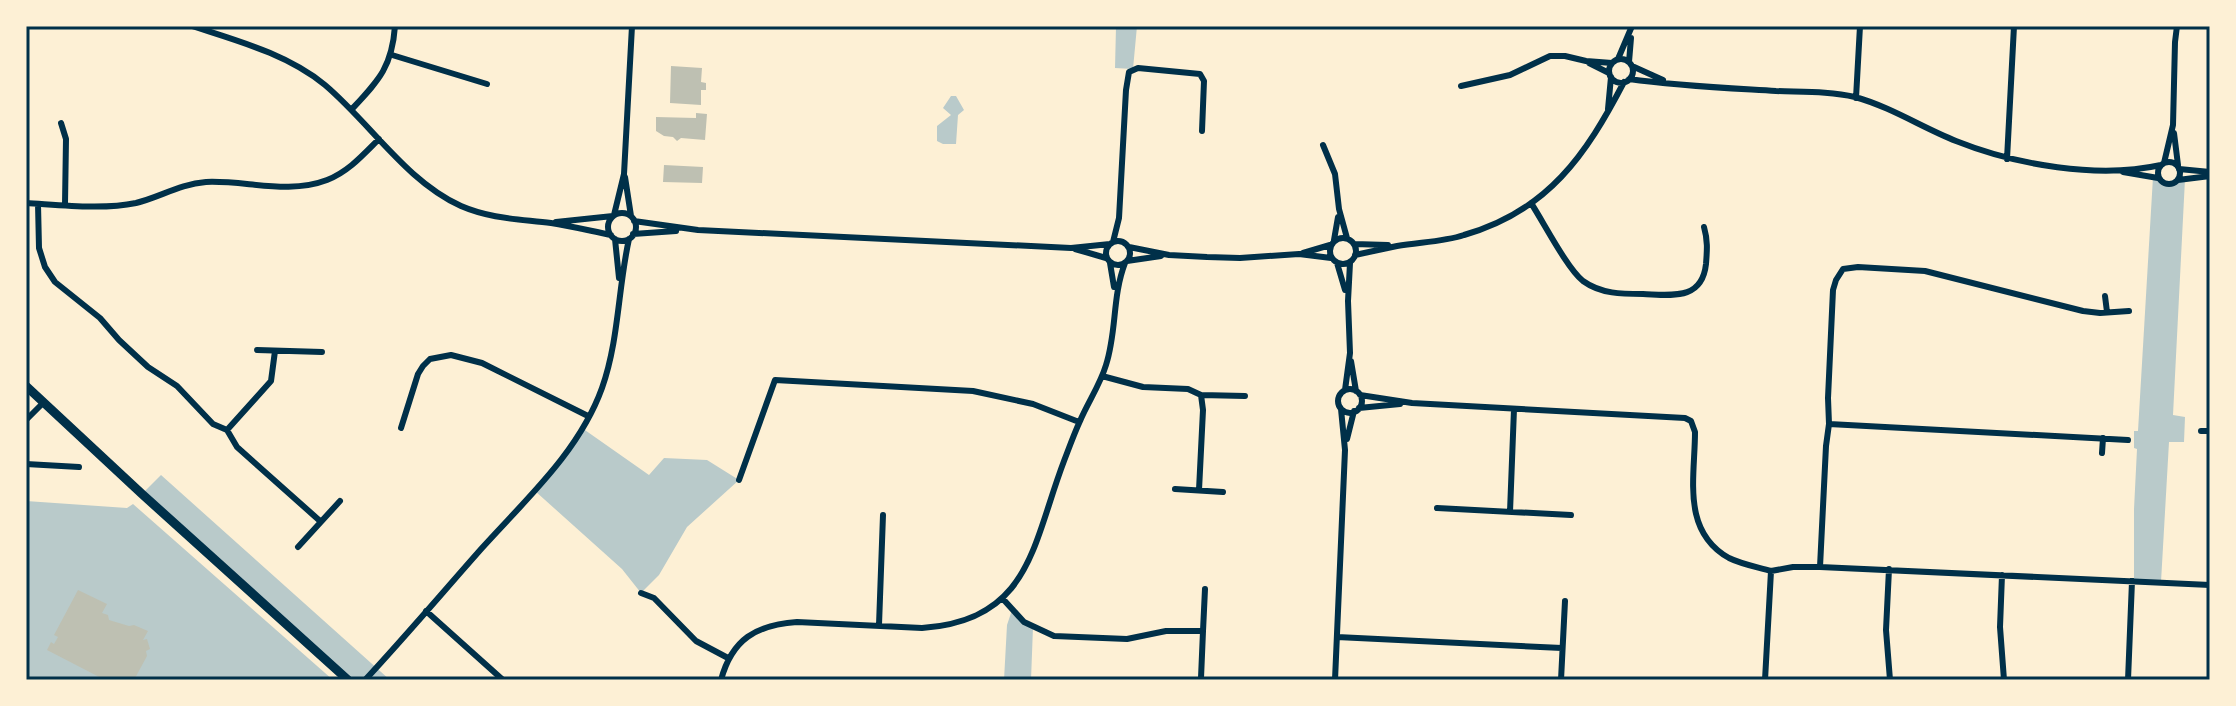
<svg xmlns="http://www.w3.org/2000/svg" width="2236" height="706" viewBox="0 0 2236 706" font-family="'Roboto Condensed',sans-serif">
  <rect width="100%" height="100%" fill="#fdf0d5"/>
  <path fill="#b9caca" d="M1103 26H1137L1133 69 1115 68 1116 27Z
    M951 96H956L964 110 958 115 956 144H943L937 141V126L951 115 943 108Z
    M2153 177 2168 185 2185 179 2173 415 2185 417 2184 442H2169L2161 582 2134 581V509L2137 449 2134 448V431H2138Z
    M582 428 649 475 664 458 707 460 739 480 687 527 659 575 641 593 622 569 535 491Z
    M161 475 390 680H348L142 494Z
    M26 501 127 508 133 504 333 680H26Z
    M1012 610 1033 627 1031 680H1004L1007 625Z"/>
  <path fill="#bec0b2" d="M671 66 702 68 701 82 706 83V90H701V105L670 103Z
    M696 113 707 114 705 140 681 138 677 141 673 137 664 136 656 131V117L696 118Z
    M664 165 703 167 702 183 663 182Z
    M78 590 107 604 102 613 108 615 109 620 129 626 134 625 148 631 143 640 147 639 150 649 146 651 147 656 134 680H105L47 650 51 642 54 644 58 637 54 635Z"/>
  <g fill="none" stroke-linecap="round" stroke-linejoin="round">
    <path stroke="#003049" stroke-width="6" d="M192 26C238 41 287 54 325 85 371 124 406 181 461 206 491 219 520 219 551 223 571 226 591 231 611 235
      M392 55 487 84
      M1618 59 1632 26
      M1609 71a12 12 0 1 1 24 0a12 12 0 1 1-24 0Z
      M1629 62 1631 38
      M1589 63 1609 73
      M1632 66 1663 80
      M1629 79C1678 86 1727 88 1776 91 1802 92 1830 91 1855 97 1891 107 1923 128 1956 141 2016 165 2098 179 2161 165
      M1461 86 1510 75 1550 56H1565L1586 61 1612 63
      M1856 98 1860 26
      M352 109C379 80 392 67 395 26
      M1608 109 1611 77
      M61 123 66 139 65 204
      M2174 133 2178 165
      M1323 145 1335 174 1339 209 1347 238
      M2007 159 2014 26
      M2158 173a11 11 0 1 1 22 0a11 11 0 1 1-22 0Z
      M2164 163 2173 125 2175 42 2177 26
      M2179 169 2210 172
      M2123 172 2158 178
      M625 177 631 216
      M2178 180 2210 176
      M26 203C60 205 103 210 136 203 160 197 180 184 206 182 245 180 288 195 327 180 348 172 363 155 379 139
      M1531 203C1544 223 1567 268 1583 281 1601 294 1622 294 1643 294 1671 295 1702 301 1706 264 1707 251 1708 241 1704 227
      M38 204 39 248 45 267 55 282 100 318 119 340 148 367 177 386 213 424 227 430 237 447 320 521
      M608 227a14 14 0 1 1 28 0a14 14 0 1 1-28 0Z
      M614 215 624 174 632 26
      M634 221 698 230 1071 248 1110 244
      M556 222 613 216
      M633 234 676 231
      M1330 251a13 13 0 1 1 26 0a13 13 0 1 1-26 0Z
      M615 239 619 278
      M1334 240 1338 217
      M1106 253a12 12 0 1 1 24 0a12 12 0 1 1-24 0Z
      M1113 242 1119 218 1126 90 1129 72 1138 68 1200 74 1204 81 1202 131
      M1354 244 1388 245
      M1129 247 1169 255 1207 257 1240 258 1299 254 1331 258
      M1075 249 1106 258
      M1303 253 1330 245
      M1355 255C1369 252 1383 249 1397 246 1420 242 1443 242 1464 235 1548 211 1586 155 1624 82
      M1127 261 1161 256
      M1110 263 1114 287
      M1337 263 1345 290
      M2105 296 2107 312
      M257 350 322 352
      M1351 361 1356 391
      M1102 376 1143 387 1188 389 1201 395 1245 396
      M1338 401a12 12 0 1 1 24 0a12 12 0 1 1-24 0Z
      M1345 390 1350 353 1348 301 1350 263
      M1360 395 1412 403 1685 418 1691 421 1695 432C1695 477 1681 531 1729 558 1741 564 1757 567 1771 571
      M1359 408 1400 404
      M26 420 44 402
      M1829 424 2128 440
      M401 428 418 374 423 366 430 359 451 355 482 363 588 416
      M227 430 271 381 275 351
      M2201 431H2210
      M1347 439 1354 411
      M2102 453 2103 438
      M26 464 79 467
      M739 480 775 380 973 391 1033 404 1079 422
      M1175 489 1223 492
      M1199 490 1203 410 1201 395
      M1437 508 1571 515
      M1510 512 1514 409
      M298 547 340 501
      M1820 567 1826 446 1829 424 1828 398 1833 290 1836 280 1843 269 1858 267 1925 271 2083 311 2100 313 2129 311
      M1889 569 1886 630 1890 680
      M1771 571 1793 567H1820L2210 585
      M2002 575 2000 627 2004 680
      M641 593 654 598 696 641 728 658
      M1003 599 1024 622 1054 636 1127 639 1166 631H1203L1205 589
      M426 611 503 680
      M879 625 883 515
      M1337 637 1562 648
      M1201 678 1203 631
      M365 680C405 637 443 592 482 548 526 499 579 452 602 388 619 340 618 288 629 239
      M721 680C732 639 756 625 797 622L922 628C1031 620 1032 545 1064 461 1069 448 1074 434 1080 421 1088 402 1100 385 1106 365 1117 331 1112 297 1125 263
      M1335 680 1345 450 1341 409
      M1561 680 1565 601
      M1765 680 1771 571
      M2128 680 2132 581"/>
    <path stroke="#003049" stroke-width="9" d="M26 386 142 494 348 680"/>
  </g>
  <rect width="2236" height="706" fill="none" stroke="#fdf0d5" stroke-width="56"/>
  <rect x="28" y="28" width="2180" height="650" fill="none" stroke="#003049" stroke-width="3"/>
</svg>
